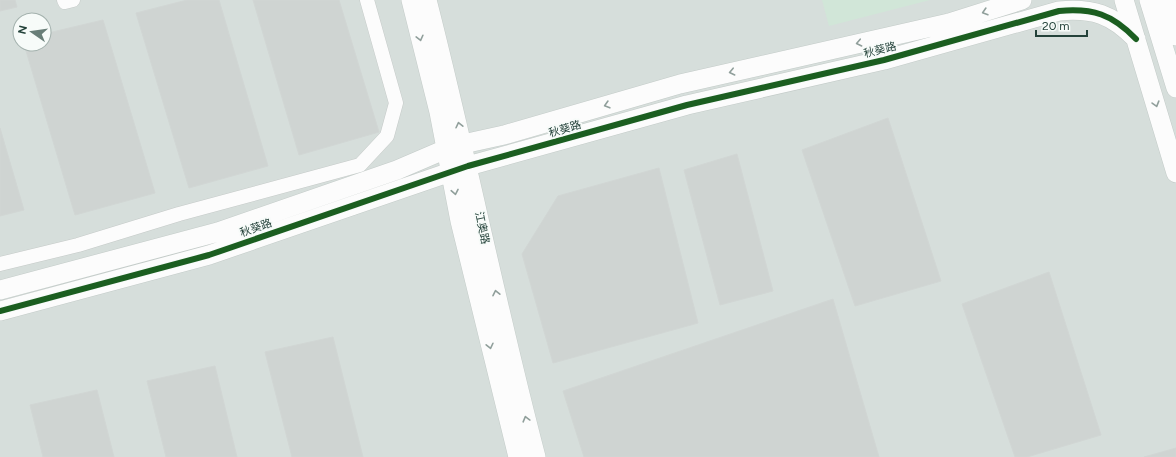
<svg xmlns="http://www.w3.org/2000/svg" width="1176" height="457" viewBox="0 0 1176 457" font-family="Figtree,'Noto Sans SC',sans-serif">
  <rect width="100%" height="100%" fill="#e8edeb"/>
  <path fill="#d6dedb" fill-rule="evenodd" d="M0 0H1176V457H0ZM20 20H44V44H20Z"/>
  <path fill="#d1e6d8" d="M822 0H930L829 26Z"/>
  <path fill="#cfd4d2" stroke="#d1d6d4" d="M0 0H15L17 7 0 11Z
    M187 0H219L268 166 189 188 136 13Z
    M253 0H339L379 132 299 155Z
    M103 20 155 193 75 215 24 44H44V34Z
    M888 118 941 281 855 306 802 150Z
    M0 128 24 210 0 216Z
    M737 154 773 291 720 305 684 170Z
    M659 168 698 323 553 363 522 254 558 196Z
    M1049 272 1101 435 1027 457H1015L962 304Z
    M833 299 879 457H584L563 391Z
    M333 337 363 457H292L265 352Z
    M215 366 237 457H166L147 381Z
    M97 390 114 457H43L30 405Z
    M1176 448V457H1144Z"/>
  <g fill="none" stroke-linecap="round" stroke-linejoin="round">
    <g stroke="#c5cac8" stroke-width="15">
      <path id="street" d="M64 0 65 2 73 0
        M0 264 78 245 179 214 360 165 387 136 396 103 367 0"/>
    </g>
    <g stroke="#c3cbc8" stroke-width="20">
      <path id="secondary" d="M411 0 439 112 460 221 518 457
        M427 0C466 152 496 305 536 457
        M1124 0 1176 173
        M1149 0 1176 88
        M1166 0 1176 36
        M0 290 218 232 397 170 446 149 463 144 504 135 680 84 949 23 1022 0
        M0 311 209 255 468 166 687 105 884 60 1059 11C1093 8 1112 14 1136 39"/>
    </g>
    <use href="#street" stroke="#fcfcfc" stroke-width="14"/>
    <use href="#secondary" stroke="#fcfcfc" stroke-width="19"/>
    <g stroke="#f7fbf9" stroke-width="8">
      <path id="cycleway" d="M0 311 209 255 468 166 687 105 884 60 1059 11C1093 8 1112 14 1136 39"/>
    </g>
    <use href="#cycleway" stroke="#1b5e20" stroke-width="6"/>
  </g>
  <defs><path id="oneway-chevron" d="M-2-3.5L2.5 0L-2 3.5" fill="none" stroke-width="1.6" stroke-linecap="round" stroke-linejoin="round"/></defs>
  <g stroke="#909f9b">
    <use href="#oneway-chevron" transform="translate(985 12) rotate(163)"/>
    <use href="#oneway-chevron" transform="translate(420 38) rotate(76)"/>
    <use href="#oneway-chevron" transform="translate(859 43) rotate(168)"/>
    <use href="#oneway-chevron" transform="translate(732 72) rotate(167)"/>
    <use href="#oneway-chevron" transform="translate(1156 104) rotate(74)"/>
    <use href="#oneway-chevron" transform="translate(607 105) rotate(164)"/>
    <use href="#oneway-chevron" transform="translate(459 125) rotate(-103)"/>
    <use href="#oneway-chevron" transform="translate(455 192) rotate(79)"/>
    <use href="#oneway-chevron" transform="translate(496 293) rotate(-102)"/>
    <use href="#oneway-chevron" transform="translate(490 346) rotate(77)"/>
    <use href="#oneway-chevron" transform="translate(526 419) rotate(-105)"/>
  </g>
  <g text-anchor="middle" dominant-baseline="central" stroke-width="3.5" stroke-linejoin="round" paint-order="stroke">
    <g font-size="11" fill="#24423a" stroke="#f7fbf9">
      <text transform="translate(880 50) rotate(-14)">秋葵路</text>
      <text transform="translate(565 129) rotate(-16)">秋葵路</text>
      <text transform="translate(256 228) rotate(-19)">秋葵路</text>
      <text transform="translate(482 228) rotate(78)">江奥路</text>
    </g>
  </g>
  <g transform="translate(32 32) rotate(283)"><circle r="19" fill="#f7fbf9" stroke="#a3b1ad"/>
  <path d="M0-3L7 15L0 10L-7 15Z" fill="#697e78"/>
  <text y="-6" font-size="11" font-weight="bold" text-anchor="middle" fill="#24423a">N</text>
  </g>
  <path d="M1036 30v6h51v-6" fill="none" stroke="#24423a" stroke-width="2"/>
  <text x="1042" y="30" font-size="12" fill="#24423a" stroke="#f7fbf9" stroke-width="3" paint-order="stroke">20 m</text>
</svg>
